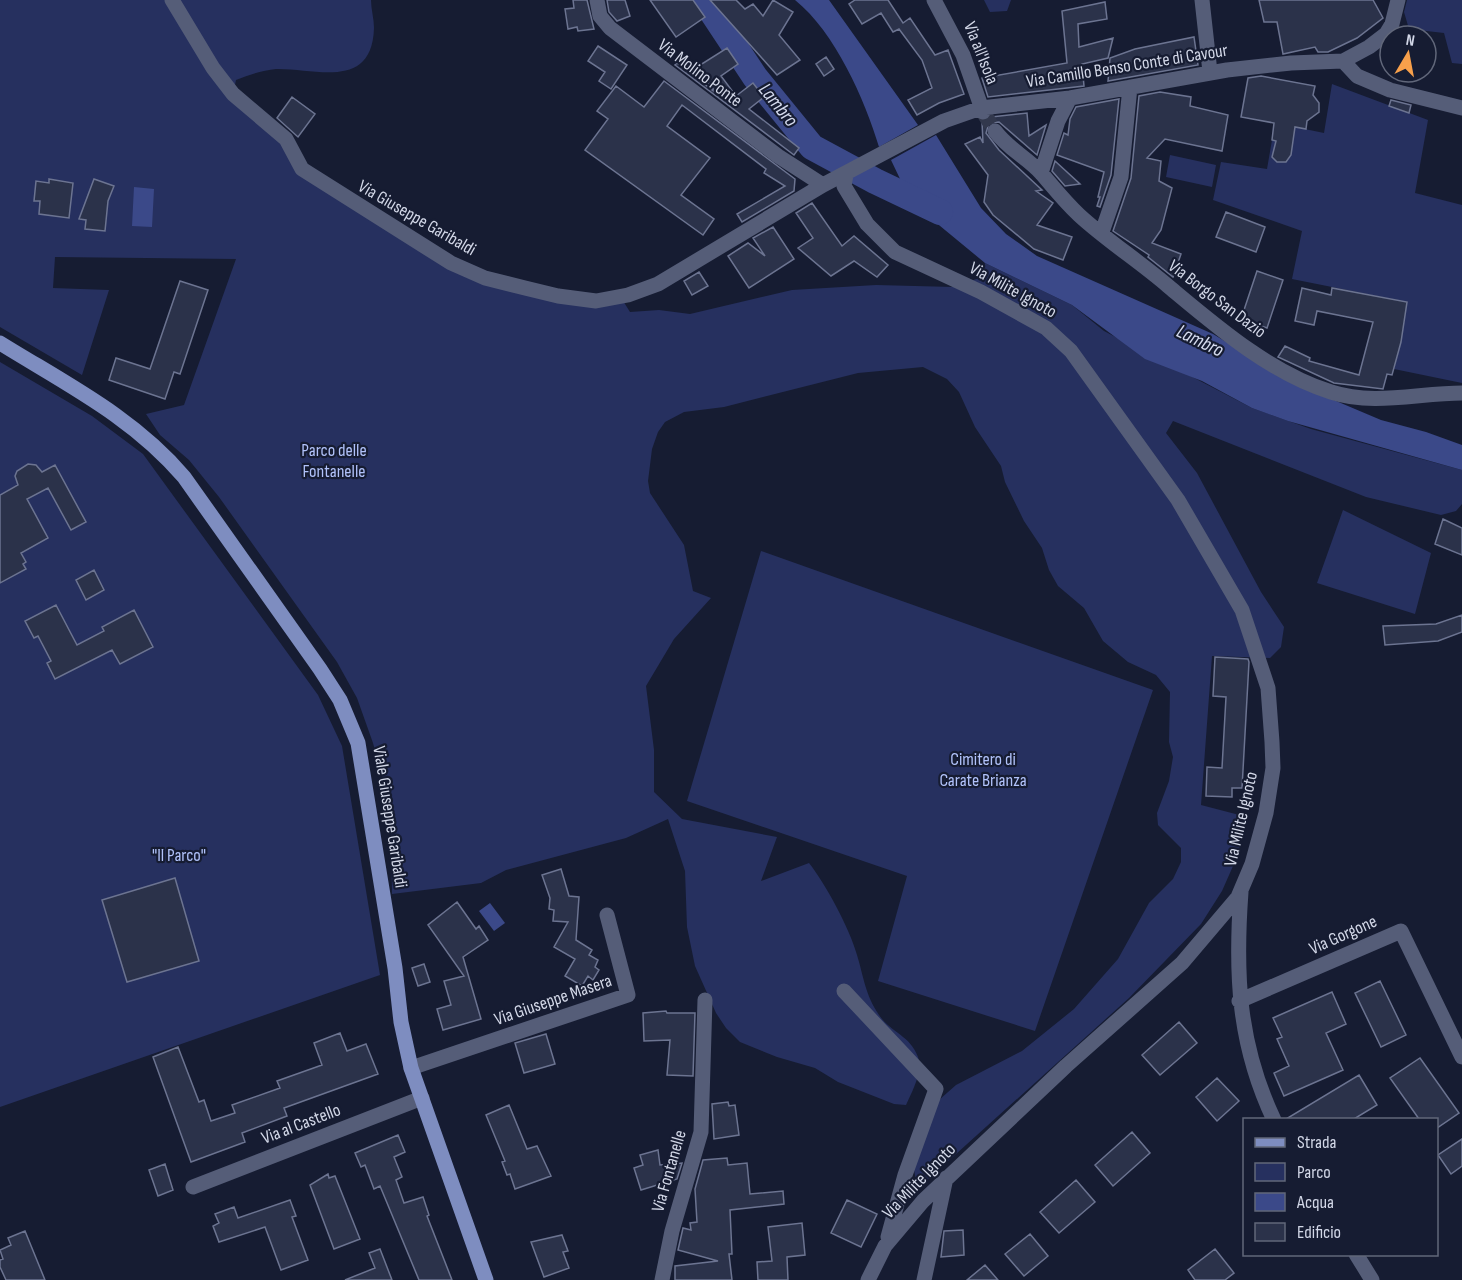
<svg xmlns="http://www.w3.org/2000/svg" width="1462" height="1280" viewBox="0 0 1462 1280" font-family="'Sofia Sans Condensed',sans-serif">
  <rect width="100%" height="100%" fill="#161c32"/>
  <path fill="#26305f" d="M0 0H371C371 9 374 19 374 28 372 91 315 68 276 69 263 70 249 75 236 80L233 94 286 139 302 170 418 241 525 288 620 296 630 312 659 310 690 314 792 290 876 285 954 287 979 278 985 263 1072 305 1104 331 1252 408 1311 429 1462 470V504L1456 511 1441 515 1366 497 1173 421 1166 433 1197 473 1261 592 1284 627 1281 647 1270 658 1212 656 1201 805 1247 817 1237 857 1222 891 1201 924 1129 998 925 1182 916 1180 914 1170 939 1100 956 1085 1022 1051 1074 1009 1118 959 1149 903 1173 879 1181 862V848L1158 825 1157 813 1169 781 1173 757 1169 742 1170 692 1156 675 1128 662 1103 641 1084 608 1058 586 1049 570 1042 548 1024 521 1005 482 1001 466 975 427 959 392 947 379 923 367 858 373 724 407 684 412 665 422 658 432 652 449 648 481 650 493 684 545 693 591 711 598 674 639 646 686 654 750V792L682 819 777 837 761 881 809 863C825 883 850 929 857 955 864 978 865 994 879 1015 891 1033 910 1035 918 1057 923 1072 912 1092 906 1105L894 1104 838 1082 815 1068 777 1057 740 1042 726 1028 716 1013 695 966 687 927 685 871 668 819 626 838 506 870 481 883 392 894 391 832 386 790 373 743 357 698 337 662 219 497 189 460 160 435 146 414 184 405 236 259 55 257 53 288 109 290 82 375 0 327Z
    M984 0H1011L1007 11 990 12Z
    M1407 0H1462V64L1452 63 1444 33 1409 29 1404 12Z
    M1332 84 1428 120 1415 193 1462 205V383L1394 369 1401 342 1407 302 1292 279 1302 231 1213 200 1221 162 1267 169 1272 140 1292 143 1295 127 1324 133Z
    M1170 155 1216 165 1212 187 1166 177Z
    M0 362 92 416 143 454 318 695 342 746 380 975 0 1107Z
    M1343 510 1431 553 1415 614 1317 583Z
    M761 551 1153 690 1035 1031 878 981 907 876 687 801Z"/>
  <path fill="#3b4989" d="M795 0H829L918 125 879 147C865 100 835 32 795 0Z
    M936 135 981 208 1006 234 1037 256 1213 334 1246 354 1329 398 1381 420 1426 432 1462 445V470L1288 421 1252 408 1202 381 1145 359 1072 305 985 263 911 202 891 160Z
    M134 187 154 189 152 227 132 226Z
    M490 903 505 923 494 931 479 911Z"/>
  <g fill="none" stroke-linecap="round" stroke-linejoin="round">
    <path stroke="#3b4989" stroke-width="26" d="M704 0 755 77 812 147 875 181 940 212"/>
  </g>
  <path fill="#2b324a" stroke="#6c7491" stroke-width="1.5" d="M573 0H587L594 29 578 31 577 27 568 29 565 9 574 8Z
    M607 0H625L630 16 617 21 609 12Z
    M650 0H693L705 17 676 37Z
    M710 0H736L745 9 753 4 763 16 773 0 793 12 779 35 800 60 777 75Z
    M855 0H888L903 23 910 18 935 55 948 50 964 94 939 103 917 115 908 100 932 88 922 60 899 29 893 32 881 13 862 24 849 4Z
    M1259 0H1373L1383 18 1357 38 1328 52H1318L1315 47 1283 54 1277 22H1264Z
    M1105 2 1107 19 1078 24 1079 47 1113 38 1108 58 1082 64 1084 86 988 97 982 78 1067 63 1062 11Z
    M1194 37 1198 65 1108 81 1110 58 1135 49Z
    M598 46 627 65 611 89 599 81 605 72 588 61Z
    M727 48 738 64 721 76 736 96 753 83 764 97 749 109 799 148 794 155 675 65 677 63 716 93 697 67Z
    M826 57 834 69 824 76 816 64Z
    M1261 76 1315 86 1313 95 1319 103V112L1307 121 1306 129 1295 127 1291 155 1286 162H1277L1272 157 1276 141 1272 140 1274 123 1241 117 1248 78Z
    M664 81 795 179 794 191 742 222 737 214 785 186 764 173 766 169 682 105 667 126 710 158 681 195 714 219 703 235 585 150 608 119 597 111 616 86 644 107Z
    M1160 92 1191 97 1190 106 1228 115 1222 151 1165 139 1147 158 1161 161 1159 181 1172 188 1161 230 1152 243 1181 254 1173 277 1148 257 1149 255 1113 231 1131 178 1139 96Z
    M292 97 315 114 298 137 277 118Z
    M1119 99 1111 175 1100 207 1097 206 1100 197H1098L1104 172 1057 155 1064 133 1068 135 1070 119 1076 107Z
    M1391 100 1411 105 1409 113 1389 106Z
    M1027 113 1029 136 1046 125 1037 155 999 122 989 123 986 133 999 150 1042 190 1036 191 1053 203 1037 225 1072 237 1063 260 1034 249 993 215 984 202 988 175 965 144 980 137 983 143 982 122 991 117Z
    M1055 161 1080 184 1065 186 1052 171Z
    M49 179 73 183 69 218 39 214 40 201H34L36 181 49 183Z
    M94 179 114 186 108 201 105 231 85 229 86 220 79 219Z
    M812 203 842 246 854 236 888 265 877 277 854 261 831 276 798 248 813 238 796 213Z
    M1226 212 1265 227 1256 252 1216 237Z
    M773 227 794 259 749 288 728 256 748 243 765 256 753 238Z
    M1257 271 1283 280 1267 328 1241 319Z
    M699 272 708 286 692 295 684 281Z
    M180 281 208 290 180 374 174 372 165 399 109 380 116 358 150 369Z
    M1302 288 1331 295 1332 288 1407 302 1401 342 1392 375 1387 374 1383 389 1334 383 1278 357 1285 346 1310 358 1309 361 1359 375 1373 322 1317 311 1314 325 1295 321Z
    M28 464 36 465 42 472 55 465 86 522 71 530 48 488 27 499 48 538 21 553 26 562 23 564 26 569 0 583V495L18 485 15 476 17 471Z
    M1443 519 1462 528V555L1435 544Z
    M94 570 104 590 86 600 76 580Z
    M56 605 77 645 104 631 102 627 134 610 153 647 120 664 112 650 55 679 47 663 51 661 38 636 34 638 25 621Z
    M1462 615V632L1438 641 1385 645 1383 626 1436 624Z
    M1215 657 1248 659 1249 662 1242 788H1232V797L1206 796 1207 767 1222 768 1226 697 1213 696Z
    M561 869 569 896 579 897 576 940 592 950 589 955 598 960 595 967 599 970 593 980 588 976 582 986 565 976 575 959 554 947 568 922 553 921 554 910 549 909 550 898 542 875Z
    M175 878 199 961 127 982 102 900Z
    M457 902 476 929 479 926 488 940 463 957 481 1019 443 1030 437 1009 451 1005 444 981 464 976 428 925Z
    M424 964 430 982 418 986 412 968Z
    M1380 981 1406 1035 1381 1047 1355 993Z
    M1332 992 1346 1024 1326 1033 1343 1070 1284 1096 1274 1073 1289 1066 1277 1039 1282 1037 1273 1018Z
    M666 1011 667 1013H695L693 1076 667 1075 670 1040 644 1041 643 1013Z
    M1179 1022 1197 1043 1160 1075 1142 1055Z
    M340 1033 347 1051 366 1044 378 1074 284 1108 287 1116 242 1133 245 1142 191 1162 153 1057 178 1047 199 1102 204 1100 211 1121 235 1113 232 1105 280 1088 277 1081 322 1065 314 1043Z
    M546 1034 555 1064 524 1073 515 1043Z
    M1420 1058 1459 1113 1437 1128V1119H1419L1390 1078Z
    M1359 1075 1377 1105 1354 1119H1286Z
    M1217 1078 1239 1101 1217 1121 1196 1097Z
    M728 1102 729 1106 735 1105 739 1135 714 1139 712 1104Z
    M509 1105 527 1149 537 1146 551 1176 515 1189 510 1174 507 1175 502 1162 505 1161 486 1115Z
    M1132 1132 1150 1153 1113 1186 1095 1165Z
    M398 1135 405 1152 394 1157 402 1177 396 1180 404 1203 423 1197 429 1215 427 1216 452 1280H419L380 1186 374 1189 365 1165 361 1167 355 1153Z
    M1462 1139V1166L1451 1174 1438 1155Z
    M658 1150 660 1165 682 1163 677 1179 641 1190 634 1168 643 1165 640 1155Z
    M727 1158 728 1165 747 1163 750 1194 783 1191 784 1204 730 1210 732 1254H729L732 1280H675V1266L718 1261 678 1250 683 1228 691 1230 690 1223 697 1222 695 1189 703 1160Z
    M165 1164 173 1190 158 1196 149 1170Z
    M328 1174 329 1178 335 1176 360 1239 334 1249 310 1185Z
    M1076 1180 1095 1202 1059 1233 1040 1212Z
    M290 1200 296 1216 292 1217 308 1260 281 1270 265 1227 219 1242 213 1226 219 1223 215 1214 234 1207 238 1218Z
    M847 1200 877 1214 861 1247 831 1233Z
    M802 1223 805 1255 787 1257 788 1280H758L757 1262 772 1261 768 1227Z
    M963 1230 964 1255 941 1257 944 1231Z
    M25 1231 45 1280H6L0 1267V1260L3 1259 0 1250 11 1245 8 1238Z
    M1030 1234 1048 1256 1024 1276 1005 1254Z
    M562 1235 568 1251 563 1252 569 1268 544 1277 531 1242Z
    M380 1249 392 1280H345L375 1268 369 1253Z
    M1215 1249 1234 1273 1225 1280H1195L1188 1270Z
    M985 1265 998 1280H967Z"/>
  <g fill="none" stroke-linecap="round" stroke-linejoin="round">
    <path stroke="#32384d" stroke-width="15" stroke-dasharray="15 8" stroke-linecap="butt" d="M983 112 995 131"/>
    <path stroke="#555d78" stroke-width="15" d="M172 0 213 68 233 94 286 139 302 169 451 263 485 278 525 288 558 296 596 301 628 295 658 284 823 185 944 121 981 108 1070 98 1227 70 1291 63 1343 61 1369 47 1386 34 1392 24 1398 0
      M597 0 600 16 610 28 778 156 823 185
      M934 0 963 55 983 112
      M1202 0 1210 72
      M1343 61 1357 76 1390 90 1462 108
      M995 131C1008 149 1028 158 1042 174 1054 188 1065 202 1079 215 1106 240 1139 261 1168 286 1216 326 1270 373 1331 392 1374 406 1418 393 1462 393
      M1041 173 1058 121 1070 98
      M846 175 844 186 867 224 895 252 981 292 1046 328 1071 351 1178 500 1242 610 1268 688 1272 742 1273 768 1266 813 1252 864 1238 897 1182 963 1066 1066 923 1201 885 1246 868 1280
      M1102 232 1121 177 1130 87
      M1241 892C1235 974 1238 1044 1274 1120
      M844 991 936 1089 905 1175 888 1237
      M1239 1001 1401 931 1462 1057
      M411 1068 628 995 607 915
      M193 1187 422 1098
      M1356 1254 1372 1280
      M662 1280 672 1231 701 1132 705 1000
      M924 1280 946 1178"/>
    <path stroke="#7e8dc0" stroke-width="15" d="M0 343C66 384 133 417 184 477L320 669 340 700 358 743 395 968 401 1022 411 1068 486 1280"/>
  </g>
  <g text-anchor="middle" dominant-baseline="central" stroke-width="4.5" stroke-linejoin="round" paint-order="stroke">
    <g font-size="18" fill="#d2d7e7" stroke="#161c32">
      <text transform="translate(981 53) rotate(68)">Via all'Isola</text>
      <text transform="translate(1127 66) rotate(-9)">Via Camillo Benso Conte di Cavour</text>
      <text transform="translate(700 73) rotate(37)">Via Molino Ponte</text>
      <text transform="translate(417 218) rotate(30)">Via Giuseppe Garibaldi</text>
      <text transform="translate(1013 290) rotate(29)">Via Milite Ignoto</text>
      <text transform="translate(1217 299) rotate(37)">Via Borgo San Dazio</text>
      <text transform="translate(390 817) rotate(81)">Viale Giuseppe Garibaldi</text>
      <text transform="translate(1241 819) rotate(-77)">Via Milite Ignoto</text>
      <text transform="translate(1343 935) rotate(-24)">Via Gorgone</text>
      <text transform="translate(553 1000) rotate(-19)">Via Giuseppe Masera</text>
      <text transform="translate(301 1124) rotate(-21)">Via al Castello</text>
      <text transform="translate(669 1171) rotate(-74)">Via Fontanelle</text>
      <text transform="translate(919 1181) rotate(-46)">Via Milite Ignoto</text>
    </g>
    <g font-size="18" fill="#b1c2fa" stroke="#161c32">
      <text x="334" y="450">Parco delle<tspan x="334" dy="21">Fontanelle</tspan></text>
      <text x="983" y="759">Cimitero di<tspan x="983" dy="21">Carate Brianza</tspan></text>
      <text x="179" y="855">"Il Parco"</text>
    </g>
    <g font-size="20" font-style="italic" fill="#d4daed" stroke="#161c32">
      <text transform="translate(778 105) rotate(51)">Lambro</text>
      <text transform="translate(1200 341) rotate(26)">Lambro</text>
    </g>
  </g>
  <rect x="1243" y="1118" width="195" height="138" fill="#161c32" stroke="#61677a" stroke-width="1.5"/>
  <rect x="1255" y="1138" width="30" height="9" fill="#7e8dc0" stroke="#61677a" stroke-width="1.5"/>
  <text x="1297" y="1148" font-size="18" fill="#d2d7e7">Strada</text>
  <rect x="1255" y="1163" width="30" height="18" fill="#26305f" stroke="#61677a" stroke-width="1.5"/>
  <text x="1297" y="1178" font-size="18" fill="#d2d7e7">Parco</text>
  <rect x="1255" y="1193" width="30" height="18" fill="#3b4989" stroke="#61677a" stroke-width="1.5"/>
  <text x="1297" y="1208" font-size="18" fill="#d2d7e7">Acqua</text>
  <rect x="1255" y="1223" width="30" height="18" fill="#2b324a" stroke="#61677a" stroke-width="1.5"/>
  <text x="1297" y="1238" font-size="18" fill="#d2d7e7">Edificio</text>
  <g transform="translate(1408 54) rotate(10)"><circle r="28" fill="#161c32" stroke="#61677a" stroke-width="1.5"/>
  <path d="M0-4.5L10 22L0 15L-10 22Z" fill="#f8a04b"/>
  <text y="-9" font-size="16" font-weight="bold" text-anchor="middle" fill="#d2d7e7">N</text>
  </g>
</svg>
